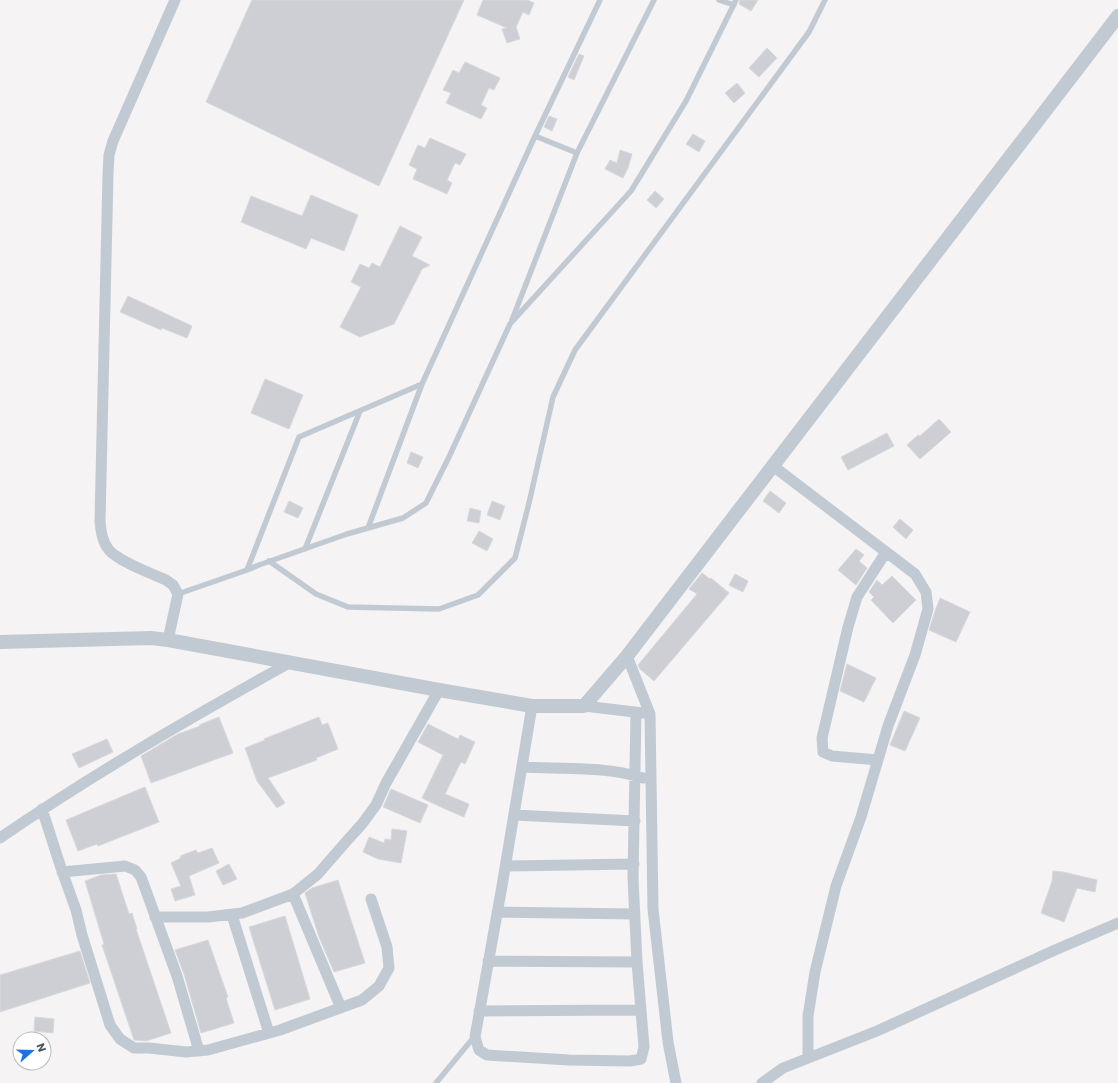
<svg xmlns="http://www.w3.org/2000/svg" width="1118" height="1083" viewBox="0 0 1118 1083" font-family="Poppins,sans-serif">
  <rect width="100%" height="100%" fill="#f5f3f3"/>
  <path fill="#cdcfd5" stroke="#d7d9de" d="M252 0H464L379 186 206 102Z
    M483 0H527L534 3 529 15 523 12 516 27 520 39 507 43 502 29 507 28 477 15Z
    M740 0H758L751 11 739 4Z
    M767 48 777 58 759 77 749 68Z
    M579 54 584 56 574 80 568 77Z
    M465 62 500 78 494 90 489 88 481 105 487 108 481 119 446 103 451 93 443 90 453 70 459 73Z
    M737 83 745 93 734 103 725 93Z
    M549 116 557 119 552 131 544 127Z
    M693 134 705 141 699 152 686 144Z
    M430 138 466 154 460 165 455 163 447 180 452 183 447 194 413 179 417 169 409 165 418 145 425 148Z
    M620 150 632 154 628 168 623 178 605 169 610 160 617 163Z
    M655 191 664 199 656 208 647 200Z
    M311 195 358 215 344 251 311 238 306 249 241 222 251 196 302 216Z
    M400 226 422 237 412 256 430 265 422 269 394 324 360 337 340 327 361 287 351 282 360 264 369 268 372 263 380 267Z
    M128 296 192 326 187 338 162 328 161 330 120 312Z
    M265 379 303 395 289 429 251 413Z
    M939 419 951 432 920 459 907 445 918 435 920 436Z
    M887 433 894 446 848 470 841 457Z
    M411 452 423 457 418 468 407 463Z
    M770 491 786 503 779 513 763 501Z
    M289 501 303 508 298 518 284 512Z
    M492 501 505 506 500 520 487 515Z
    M470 508 481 511 479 523 467 521Z
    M900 519 913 530 906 539 893 527Z
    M479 531 493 539 487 551 472 543Z
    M856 549 864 555 859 561 867 568 856 585 838 570Z
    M702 573 710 579 711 578 729 593 654 681 640 669 638 665 697 594 689 589Z
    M735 574 748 581 743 592 729 585Z
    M892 576 916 600 893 623 871 600 874 597 869 592 877 580 882 585Z
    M940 598 970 612 956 642 929 630 935 611Z
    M847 664 876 678 864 702 840 691Z
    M904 711 920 718 905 751 890 745Z
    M219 717 233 753 151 783 141 756 178 734 200 726 199 725Z
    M319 717 322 725 328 723 338 749 316 758 317 760 268 778 285 803 277 808 257 781 245 748 265 740 264 739Z
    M428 724 458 739 460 735 475 742 465 764 461 762 445 794 469 804 464 817 443 808 422 798 443 755 418 742Z
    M107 739 113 752 79 768 72 754Z
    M145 787 159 822 98 846 97 844 78 851 66 820Z
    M391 789 428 805 420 823 383 807Z
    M392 829 407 831 401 863 378 859 363 852 369 837 384 843 385 839 391 840Z
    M212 848 219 863 189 876 195 895 175 901 171 889 181 886 171 863 181 858 180 856 196 850 198 853Z
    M229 864 237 879 223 885 216 871Z
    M1053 871 1063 872 1097 880 1095 892 1077 888 1064 922 1041 913 1052 881Z
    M116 874 129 914 132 913 137 929H136L171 1033 146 1041 134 1040 102 945 104 944 85 881 101 875Z
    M338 880 365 963 334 972 319 937 305 893 312 888Z
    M285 916 310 999 275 1010 249 927Z
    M208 940 228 997 226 998 234 1023 201 1033 184 974 175 950Z
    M80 951 90 983 0 1012V975Z
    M35 1017 54 1019 53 1033 34 1031Z"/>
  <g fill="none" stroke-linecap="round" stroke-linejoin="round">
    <path stroke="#c1cad2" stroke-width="5.5" d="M719 0 734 5
      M577 153 654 0
      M512 320 577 153 535 136 600 0
      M368 528 422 384 535 136
      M305 549 360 411
      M269 561 316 594 348 607 439 609 478 595 515 558 529 503 553 397 575 350 809 32 825 0
      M247 570 299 437 422 384
      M178 594 247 570 259 565 347 534 403 518 426 503 449 457 510 324 631 191 686 101 736 0
      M436 1083 474 1037"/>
    <path stroke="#c1cad2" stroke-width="11" d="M773 466 915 574 926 592 928 609 915 655 888 726 861 817 836 886 815 972 808 1016V1057
      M168 640 178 594 173 585 166 580C152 574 118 561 109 550 102 542 101 531 100 521L108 174 109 155 113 141 175 0
      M627 656 650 714 653 909 668 1042 676 1083
      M532 706 502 886 475 1037 479 1050 487 1055 569 1060 630 1061 641 1059 644 1047 637 962 633 878 636 713
      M584 706 643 713
      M878 760 832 756 823 752 822 738 848 627 857 597 886 552
      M522 767C561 769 605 766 643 778
      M42 809 61 868 76 910 82 935 110 1025 120 1039 134 1048H149L186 1052 208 1050 280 1030 362 1000 379 986 389 968 387 947 371 899
      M514 815 635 821
      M0 838C93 774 192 717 291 662
      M505 866 634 864
      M62 872 125 866 135 870 141 877 177 976 199 1051
      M293 894 341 1008
      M497 912 635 914
      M232 915 269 1033
      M155 917H208L242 913 293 894 318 874 344 844 362 824 376 805 386 783 439 690
      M488 961 637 962
      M479 1011 641 1010
      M762 1083 783 1068 877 1031 1055 950 1118 923"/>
    <path stroke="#c1cad2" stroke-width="14" d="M0 642 151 638 168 640 439 690 532 706H584L627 656 1118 16"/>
  </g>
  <g transform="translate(32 1051) rotate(70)"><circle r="19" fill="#ffffff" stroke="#b7bbc0"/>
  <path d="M0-3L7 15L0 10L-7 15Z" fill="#1a73e8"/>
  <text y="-6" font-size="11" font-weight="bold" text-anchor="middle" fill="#4a5661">N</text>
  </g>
</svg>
